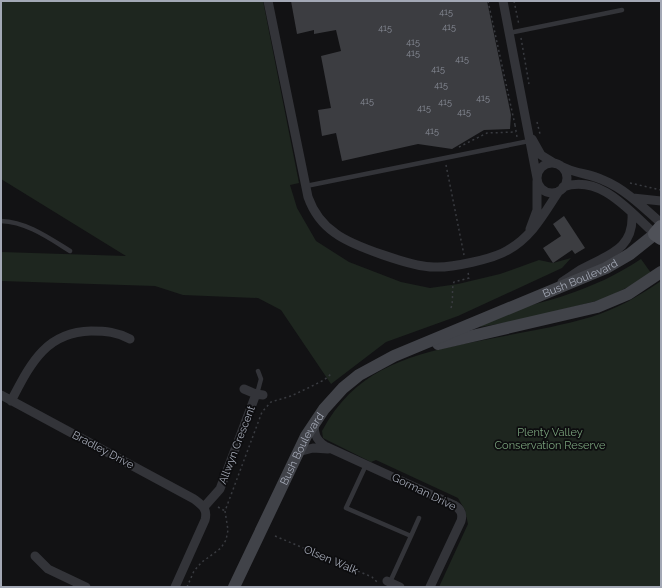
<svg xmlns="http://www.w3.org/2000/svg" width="662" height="588" viewBox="0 0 662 588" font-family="Raleway,sans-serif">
  <rect width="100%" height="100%" fill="#121214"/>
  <path fill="#1e261f" d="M1 1H263L299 183 290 185 297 208 316 241 349 262 401 282 430 288 458 284 500 274 539 260 553 263 571 258 562 268 458 316 386 342 331 384 281 310 258 298 183 295 155 286 1 281V252L126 256 1 179Z
    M641 259 651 273 634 284 604 299 521 320 480 327C497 312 543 303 566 295 593 286 617 275 641 259Z
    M661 281V587H439L468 524 465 510 458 498 376 460 371 462 323 438 322 431C354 372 402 357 463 344 506 335 550 329 591 317 617 309 639 296 661 281Z"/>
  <path fill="#3c3d41" d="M291 1H487L511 115 510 129 484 130 452 149 418 144 342 161 336 133 322 136 318 110 331 108 321 56 341 51 336 30 314 34V30L297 34Z
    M564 216 585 248 575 254 572 250 553 263 543 248 561 236 553 224Z"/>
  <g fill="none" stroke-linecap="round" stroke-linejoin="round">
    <path stroke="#393b40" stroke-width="1.5" stroke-dasharray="2 3" stroke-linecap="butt" d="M488 1 515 125H517
      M514 1 519 25
      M521 38 529 84
      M537 122 540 134
      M515 125 517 137
      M459 147 487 133 516 132
      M446 165 464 255
      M630 183 661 190
      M451 308C454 299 451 290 454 282L469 278 468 272
      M218 507 225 511
      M275 536 372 577 377 582
      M187 587 194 571 202 562 221 548 226 540 228 530 225 511 262 412 271 402 291 396 306 389 324 380 331 374"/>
    <path stroke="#333439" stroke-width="4.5" d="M509 33 622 10
      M306 186 529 141
      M1 221C27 222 49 238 70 251
      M257 394 261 379 258 371
      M366 465 346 508 411 536 390 582
      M411 536 419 518"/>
    <path stroke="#333439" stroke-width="9" d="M268 1 308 197C313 211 322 224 335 233 352 246 413 267 434 267 451 268 494 259 508 250 533 236 544 213 559 191
      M503 1 537 178
      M532 139 541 155 554 163
      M537 178a15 15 0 1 1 30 0a15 15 0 1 1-30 0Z
      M559 165C574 174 589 173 603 180 625 189 643 207 661 223
      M563 187C601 174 629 211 655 234
      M633 198 661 201
      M530 229 537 210V181
      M562 282C568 278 574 274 580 270 606 255 634 251 632 214
      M244 389 256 394
      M1 395 194 499C202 505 208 509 205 520L175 587
      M11 401C30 365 45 332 91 331 106 331 117 332 130 339
      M315 422C313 433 316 440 325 446L454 505C461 509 463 514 461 521L430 587
      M298 452 313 448 328 449
      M204 507 220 489 256 394 263 395
      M35 556 48 569 86 587
      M387 581 400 587"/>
    <g stroke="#414349" stroke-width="12">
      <path d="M438 344 597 307 628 294 661 272"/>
      <path id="s1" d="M234 587 306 436 324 409 343 388 359 375 394 356 606 268 630 254 655 234"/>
    </g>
    <path stroke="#4f5158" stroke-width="14" d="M661 227 655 234 661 238"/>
  </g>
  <g text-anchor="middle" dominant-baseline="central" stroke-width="3.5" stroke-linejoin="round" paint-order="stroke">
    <g font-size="9" fill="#898d98">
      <text x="446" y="12">415</text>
      <text x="449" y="27">415</text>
      <text x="385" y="28">415</text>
      <text x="413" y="42">415</text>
      <text x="413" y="53">415</text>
      <text x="462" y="59">415</text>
      <text x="438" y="69">415</text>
      <text x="441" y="85">415</text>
      <text x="483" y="98">415</text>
      <text x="367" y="101">415</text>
      <text x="445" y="102">415</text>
      <text x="424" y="108">415</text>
      <text x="464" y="112">415</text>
      <text x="432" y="131">415</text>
    </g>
    <g font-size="11" fill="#a3a8b5" stroke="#0d0d0f">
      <text stroke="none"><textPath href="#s1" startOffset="490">Bush Boulevard</textPath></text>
      <text transform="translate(237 445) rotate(-69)">Allwyn Crescent</text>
      <text transform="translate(103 450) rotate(28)">Bradley Drive</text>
      <text stroke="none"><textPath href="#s1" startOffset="154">Bush Boulevard</textPath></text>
      <text transform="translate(424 492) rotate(26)">Gorman Drive</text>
      <text transform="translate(331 560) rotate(23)">Olsen Walk</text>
    </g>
    <g font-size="11" fill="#79a17b" stroke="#0d0d0f">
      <text x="550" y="432">Plenty Valley<tspan x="550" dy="13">Conservation Reserve</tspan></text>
    </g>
  </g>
  <rect width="662" height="588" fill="none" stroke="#a3a8b5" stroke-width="4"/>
</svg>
